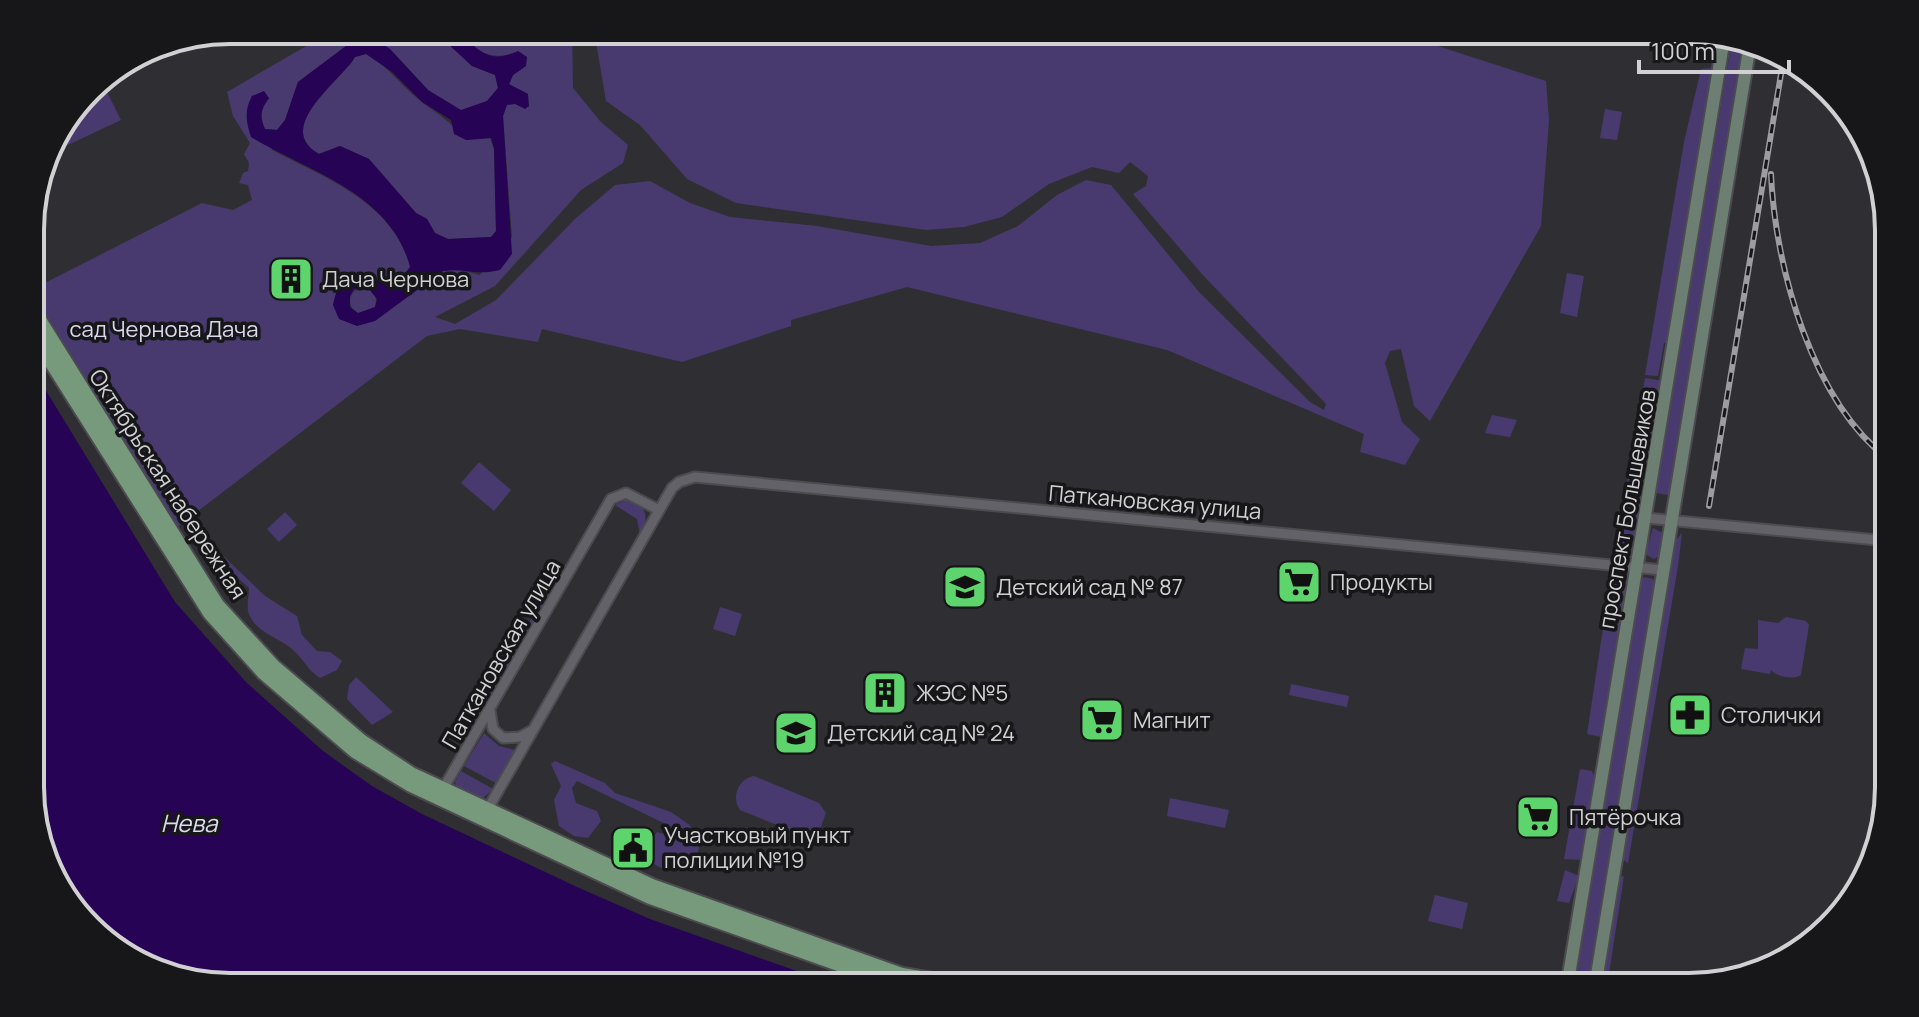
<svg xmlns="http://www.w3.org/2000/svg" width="1919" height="1017" viewBox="0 0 1919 1017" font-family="Manrope,sans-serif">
  <rect width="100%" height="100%" fill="#2f2f33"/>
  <path fill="#483a6f" d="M334 30H433L472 66 495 75 498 88 487 101 461 111 428 90 390 49 346 46 298 82 285 120 277 130 265 129C259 115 261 109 269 98L251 96 272 150C327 179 391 201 411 267L399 281 388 287 371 273 336 293 357 326 443 271 456 269 480 275 512 237 503 116 507 105 528 94 509 85 513 75 526 66 518 51C491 64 471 48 452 30H572L573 88 600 121 628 145 623 163 581 190 495 286 435 317 455 324 496 300 575 219 615 185 650 181 690 203 730 217 817 226 931 246 980 243 1018 226 1057 195 1086 180 1111 185 1199 292 1310 402 1324 410 1326 404 1201 273 1133 194 1146 186 1148 176 1130 162 1119 173 1092 167 1049 184 1002 217 964 227 926 230 736 203 687 179 640 125 606 101 594 30H1388L1546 81 1549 121 1541 226 1430 421 1414 406 1401 349 1390 351 1385 363 1402 422 1420 439 1405 465 1360 452 1364 434 1167 350 907 287 791 320V326L682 362 542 329 538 342 460 329 427 336 177 527 31 290 202 203 233 210 252 200 248 185 239 183 243 173 248 171 249 163 244 154 250 143 233 116 227 92Z
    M1732 40 1743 43 1669 495 1655 493Z
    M366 54C384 63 394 77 409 91 429 110 448 117 466 140L490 138 494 149 496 232 491 237 448 239 435 233 427 219 416 213 369 159 340 146 319 154C272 127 342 80 355 57Z
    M1711 68 1702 147 1668 343H1664L1658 376 1645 375 1684 142 1701 69Z
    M100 78 121 120 68 145 60 129Z
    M1605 109 1622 112 1617 140 1600 138Z
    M1567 273 1584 276 1577 317 1560 313Z
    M350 301a13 13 0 1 1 26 0a13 13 0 1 1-26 0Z
    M1645 378 1663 381 1643 494 1625 495Z
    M1492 415 1517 420 1510 437 1485 433Z
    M479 462 511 490 494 511 461 483Z
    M1643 499 1637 534 1624 556 1614 558 1624 501Z
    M626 500C647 503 650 519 640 535L637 519 615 505Z
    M285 512 297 525 279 542 267 529Z
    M1653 528 1663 533 1659 556 1654 559 1645 554Z
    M1682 533 1678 566 1628 863 1622 859 1675 541Z
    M203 548H215L265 596 297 616 302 635 317 651 330 652 342 661 337 670 320 678C309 671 307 665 298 655 285 639 257 635 249 614 246 608 249 596 249 588 235 573 214 565 203 548Z
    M1612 569 1624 577 1627 589 1601 737 1587 734Z
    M1644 577 1653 579 1655 583 1589 987H1572L1641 581Z
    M546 593 549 597 480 713 478 712Z
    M720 607 742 614 735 636 713 629Z
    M1786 617 1806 621 1809 625 1801 675C1794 680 1777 677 1771 670L1770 674 1741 669 1745 648 1758 649V620L1778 623Z
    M356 677 393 712 372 725 347 699 349 685Z
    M1291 684 1349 696 1347 707 1289 695Z
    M484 733 499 746 515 750 496 783 464 766Z
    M555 761 605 783 615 793 671 812 691 826 685 836 699 847 696 860C675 873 664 874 646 857L649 842 657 832 677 838 678 830 577 781 572 788 576 803 597 811 601 821 588 838 574 836 559 826 554 800 561 786 551 764Z
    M1580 769 1592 771 1595 778 1582 860 1564 859Z
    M461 771 493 789 480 801 457 791 455 782Z
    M754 776 819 803 826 813 819 832 809 838 740 810C731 797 738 779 754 776Z
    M1170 798 1229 810 1225 828 1167 816Z
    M1565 870 1579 876 1569 903 1557 901Z
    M1624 876 1607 987H1601L1620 877Z
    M1435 895 1468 903 1462 929 1428 921Z"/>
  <path fill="#260354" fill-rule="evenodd" d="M433 30C439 30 448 29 453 31 478 44 484 67 518 51L527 57 526 66 513 75 509 84 528 94 529 106 525 109 515 104 507 105 503 116 512 254 500 270C476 276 465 268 443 271L375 321 357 326 339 319 333 305C341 266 361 267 388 287L399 281 410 267C391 193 309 172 251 137 246 121 244 111 252 96L264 91 269 98C261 109 259 116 265 129L277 130 285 120 298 82 346 46 363 39 378 41 390 49 428 90 461 110 487 101 498 88 495 75 472 66ZM366 54 392 72 422 102 451 120 454 134 466 140 491 138 494 149 496 231 491 237 448 239 435 233 427 219 416 213 369 159 340 146 319 154C272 128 342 80 355 57ZM354 289H369L377 299 375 307 358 313 350 307V296Z
    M31 366 175 602 246 682 323 751 372 786 422 814 577 887 650 919 842 987H230L141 966 71 908 32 814Z"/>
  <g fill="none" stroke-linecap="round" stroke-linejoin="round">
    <g stroke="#4c4b4f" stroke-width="13">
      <path id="street" d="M1646 518 1888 541
        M490 711 493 729 503 738 520 737 533 730
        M443 789 611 499 626 493 659 510
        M486 812 672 488 679 482 695 477 1663 570"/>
    </g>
    <g stroke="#4c4b4f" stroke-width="16">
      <path id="secondary" d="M1567 987 1724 38
        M1595 987 1750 44"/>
    </g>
    <g stroke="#4c4b4f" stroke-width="18">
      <path id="primary" d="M31 307 217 605 273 666 361 741 411 774 652 886 902 975 974 987
        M31 330 210 613 264 673 355 751 411 785 650 897 903 987"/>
    </g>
    <use href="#street" stroke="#636268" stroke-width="9"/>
    <use href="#secondary" stroke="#6d7e72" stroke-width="12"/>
    <use href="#primary" stroke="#77997c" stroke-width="14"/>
    <g stroke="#9d9da1" stroke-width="6">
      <path id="rail" d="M1771 174C1775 267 1812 401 1888 459
        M1709 506 1784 56"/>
    </g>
    <use href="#rail" stroke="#171719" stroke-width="3" stroke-dasharray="9" stroke-linecap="butt"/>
  </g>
  <defs>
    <g id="building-square" transform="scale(2.3)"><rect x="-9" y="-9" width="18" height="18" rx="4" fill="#5dd56c" stroke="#171719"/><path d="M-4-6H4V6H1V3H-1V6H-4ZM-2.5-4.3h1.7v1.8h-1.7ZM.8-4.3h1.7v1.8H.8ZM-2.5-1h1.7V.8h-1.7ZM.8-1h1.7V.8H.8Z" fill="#111"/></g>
    <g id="supermarket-square" transform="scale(2.3)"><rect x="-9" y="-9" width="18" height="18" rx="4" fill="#5dd56c" stroke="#171719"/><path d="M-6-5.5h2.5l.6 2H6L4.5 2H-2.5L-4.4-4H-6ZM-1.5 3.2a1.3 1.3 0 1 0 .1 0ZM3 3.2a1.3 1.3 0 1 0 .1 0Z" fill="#111"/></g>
    <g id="school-square" transform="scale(2.3)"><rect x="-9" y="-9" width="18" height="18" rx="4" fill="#5dd56c" stroke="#171719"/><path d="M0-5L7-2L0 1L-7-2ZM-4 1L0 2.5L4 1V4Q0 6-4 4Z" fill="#111"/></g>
    <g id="pharmacy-square" transform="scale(2.3)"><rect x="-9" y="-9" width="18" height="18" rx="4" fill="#5dd56c" stroke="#171719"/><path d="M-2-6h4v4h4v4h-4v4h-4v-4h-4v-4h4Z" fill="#111"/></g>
    <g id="civic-square" transform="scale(2.3)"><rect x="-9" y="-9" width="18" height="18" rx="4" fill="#5dd56c" stroke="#171719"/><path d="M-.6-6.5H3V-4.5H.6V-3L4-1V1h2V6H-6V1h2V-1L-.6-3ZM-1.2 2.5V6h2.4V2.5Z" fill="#111"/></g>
  </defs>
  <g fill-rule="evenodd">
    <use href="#building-square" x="291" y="279"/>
    <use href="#supermarket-square" x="1299" y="582"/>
    <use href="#school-square" x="965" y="587"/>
    <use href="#building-square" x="885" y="693"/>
    <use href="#pharmacy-square" x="1690" y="715"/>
    <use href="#supermarket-square" x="1102" y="720"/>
    <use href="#school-square" x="796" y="733"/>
    <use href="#supermarket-square" x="1538" y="817"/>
    <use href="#civic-square" x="633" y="848"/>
  </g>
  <g text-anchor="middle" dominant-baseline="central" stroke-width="7" stroke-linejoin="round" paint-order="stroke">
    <g font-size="22" fill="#d1d1d4" stroke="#171719" text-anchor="start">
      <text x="322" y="279">Дача Чернова</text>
      <text x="1330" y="582">Продукты</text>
      <text x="996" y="587">Детский сад № 87</text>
      <text x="916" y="693">ЖЭС №5</text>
      <text x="1721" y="715">Столички</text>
      <text x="1133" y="720">Магнит</text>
      <text x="827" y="733">Детский сад № 24</text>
      <text x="1569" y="817">Пятёрочка</text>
      <text x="664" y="835">Участковый пункт<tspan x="664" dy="25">полиции №19</tspan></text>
    </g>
    <g font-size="22" fill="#dcd8ef" stroke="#171719">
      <text x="164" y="329">сад Чернова Дача</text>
    </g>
    <g font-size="22" fill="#d1d1d4" stroke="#171719">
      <text transform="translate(168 484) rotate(57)">Октябрьская набережная</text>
      <text transform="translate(1155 502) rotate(5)">Паткановская улица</text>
      <text transform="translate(1627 509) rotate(-80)">проспект Большевиков</text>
      <text transform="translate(501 654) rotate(-60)">Паткановская улица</text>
    </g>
    <g font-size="24" font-style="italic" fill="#ddd9f0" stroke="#171719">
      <text x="189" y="822">Нева</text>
    </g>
  </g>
  <path d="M0 0H1919V1017H0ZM230 44H1689A186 186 0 0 1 1875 230V787A186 186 0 0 1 1689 973H230A186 186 0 0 1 44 787V230A186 186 0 0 1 230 44Z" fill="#171719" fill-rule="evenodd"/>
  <path fill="none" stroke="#d1d1d4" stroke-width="4" d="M230 44H1689A186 186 0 0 1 1875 230V787A186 186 0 0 1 1689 973H230A186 186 0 0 1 44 787V230A186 186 0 0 1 230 44Z"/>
  <path d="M1639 60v12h150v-12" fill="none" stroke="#d1d1d4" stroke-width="4"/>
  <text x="1651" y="60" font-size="24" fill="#d1d1d4" stroke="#171719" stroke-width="6" paint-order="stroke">100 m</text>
</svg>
